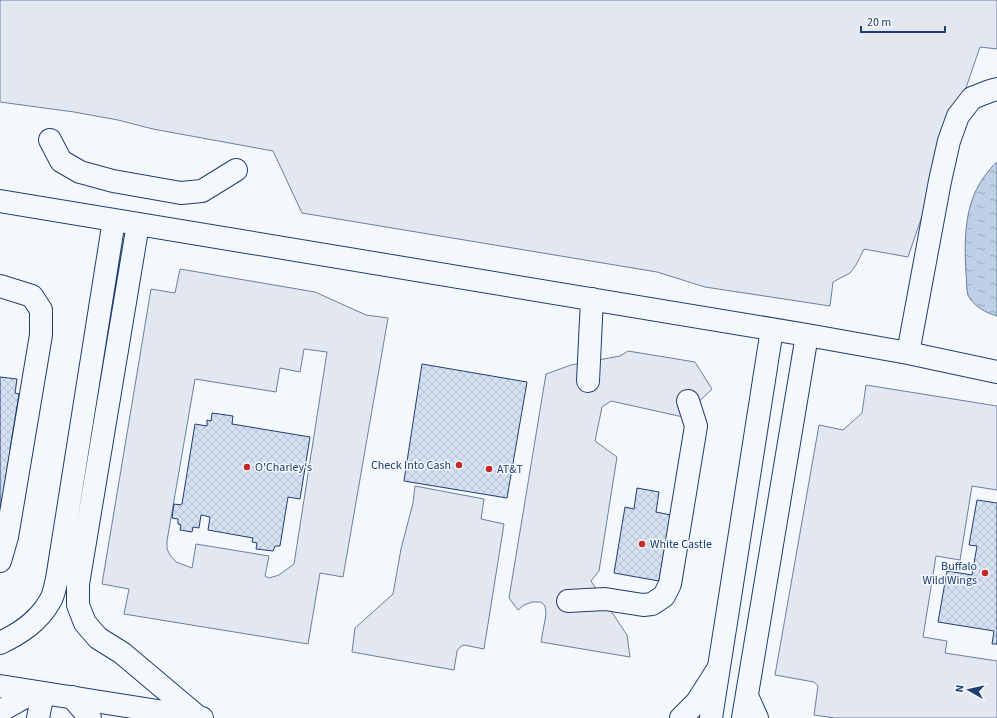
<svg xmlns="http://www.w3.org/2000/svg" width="997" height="718" viewBox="0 0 997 718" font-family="'Source Sans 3',sans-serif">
  <defs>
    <pattern id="water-ripples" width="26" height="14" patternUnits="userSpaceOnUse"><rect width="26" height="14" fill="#bed0e5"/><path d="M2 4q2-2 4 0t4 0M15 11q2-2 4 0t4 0" fill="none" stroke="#9aaabe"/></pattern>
    <pattern id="building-cross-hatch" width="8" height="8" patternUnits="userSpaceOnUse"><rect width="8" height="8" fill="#d5e0f0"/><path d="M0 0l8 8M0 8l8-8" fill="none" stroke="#b6c1d1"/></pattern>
  </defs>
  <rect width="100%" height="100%" fill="#f4f7fb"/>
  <path fill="#e3e8f0" stroke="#687fa3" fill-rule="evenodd" d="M0 0H997V49L980 47 908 257 864 249 856 265 850 273 833 282 830 306 705 287 657 272 302 213 273 151 153 129 118 120 74 112 0 102Z
    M180 269 315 292 366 315 388 318 343 577 320 573 308 644 124 614 129 589 102 584 151 289 175 293ZM304 349 327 352 294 564 279 575 269 578 265 576 269 556 196 544 192 568 176 562 170 555 167 549V541L195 379 276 392 280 368 300 372Z
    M628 351 695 362 712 389 683 417 611 401 602 407 595 441 617 457 599 571 591 581 627 635 630 657 541 642 546 614 545 606 541 602H532L524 605 518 610 509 598 546 374 571 365 620 356Z
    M866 385 997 406V490L972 486 960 560 936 556 923 637 947 641 945 653 997 661V718H835L814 715 818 686 814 682 775 675 819 425 843 430 862 413Z
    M415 486 484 499 481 519 504 524 484 649 464 645 460 647 457 651 454 670 352 652 355 628 393 594 401 549 413 503Z"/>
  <path fill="url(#water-ripples)" stroke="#687fa3" d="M997 162V316C986 313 973 306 968 295 966 289 967 280 966 273 964 239 964 201 987 173 990 169 993 165 997 162Z"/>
  <path fill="url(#building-cross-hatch)" stroke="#1d3f73" d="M422 364 527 382 507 498 404 481Z
    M0 377 17 379 15 393 19 394 10 449 17 450 16 460 9 458 0 513Z
    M212 413 233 416 232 424 310 437 300 499 288 497 280 546H275L273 551 256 549 257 543 252 542 253 538 208 530 210 517 201 515 199 528 193 527 192 532 180 530 181 525 178 524V519L172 518 174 504 181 505V504H182L195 424 207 426V420L211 421Z
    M637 488 659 492 656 512 671 515 659 581 614 573 625 507 634 509Z
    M977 500 997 503V644H992L994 631 938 622 947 571 972 575 977 546 969 545Z"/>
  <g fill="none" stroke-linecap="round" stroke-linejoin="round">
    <g stroke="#1d3f73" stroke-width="24">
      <path id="minor" d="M50 140 61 161 80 172 113 181 181 193 202 191 236 170
        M0 201 807 335 908 353 997 372
        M138 224 78 584V605L85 623 98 638 122 653 198 717
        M0 286 32 296 41 310V335L7 537 0 561
        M908 353 940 181 949 141 958 116 972 98 990 91 997 89
        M588 381 592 299
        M568 601 605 599 643 605 652 604 664 596 670 584 696 426 688 401
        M0 643C21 633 39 621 50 601 54 595 55 586 57 579L114 220
        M72 697 90 718
        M0 711 34 692
        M38 718 43 693
        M711 718 772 329
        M743 718 807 335"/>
    </g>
    <g stroke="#1d3f73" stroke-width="24">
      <path id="major" d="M0 686 202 718
        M747 696 757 718
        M681 718 697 702 718 669"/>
    </g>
    <use href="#minor" stroke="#f4f7fb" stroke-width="22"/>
    <use href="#major" stroke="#f4f7fb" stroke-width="22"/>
  </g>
  <g fill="#c62828" stroke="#f4f7fb" stroke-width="1.5">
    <circle cx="459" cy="465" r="4"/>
    <circle cx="247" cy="467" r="4"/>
    <circle cx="489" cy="469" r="4"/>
    <circle cx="642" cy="544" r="4"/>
    <circle cx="985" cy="573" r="4"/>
  </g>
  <g text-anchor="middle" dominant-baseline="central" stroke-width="3" stroke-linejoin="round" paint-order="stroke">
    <g font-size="12" fill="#1d3f73" stroke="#f4f7fb" text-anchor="start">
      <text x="451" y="465" text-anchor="end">Check Into Cash</text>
      <text x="255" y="467">O'Charley's</text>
      <text x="497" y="469">AT&amp;T</text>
      <text x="650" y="544">White Castle</text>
      <text x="977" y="566" text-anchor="end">Buffalo<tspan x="977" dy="14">Wild Wings</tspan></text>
    </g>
  </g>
  <g transform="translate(969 690) rotate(278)" stroke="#f4f7fb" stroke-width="3" paint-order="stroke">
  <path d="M0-3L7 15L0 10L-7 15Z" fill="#1d3f73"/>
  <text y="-6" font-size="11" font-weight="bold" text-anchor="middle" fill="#1d3f73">N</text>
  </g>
  <path d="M861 26v6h84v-6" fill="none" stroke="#1d3f73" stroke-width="2"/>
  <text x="867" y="26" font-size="12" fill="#1d3f73" stroke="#f4f7fb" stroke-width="3" paint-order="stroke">20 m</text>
</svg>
